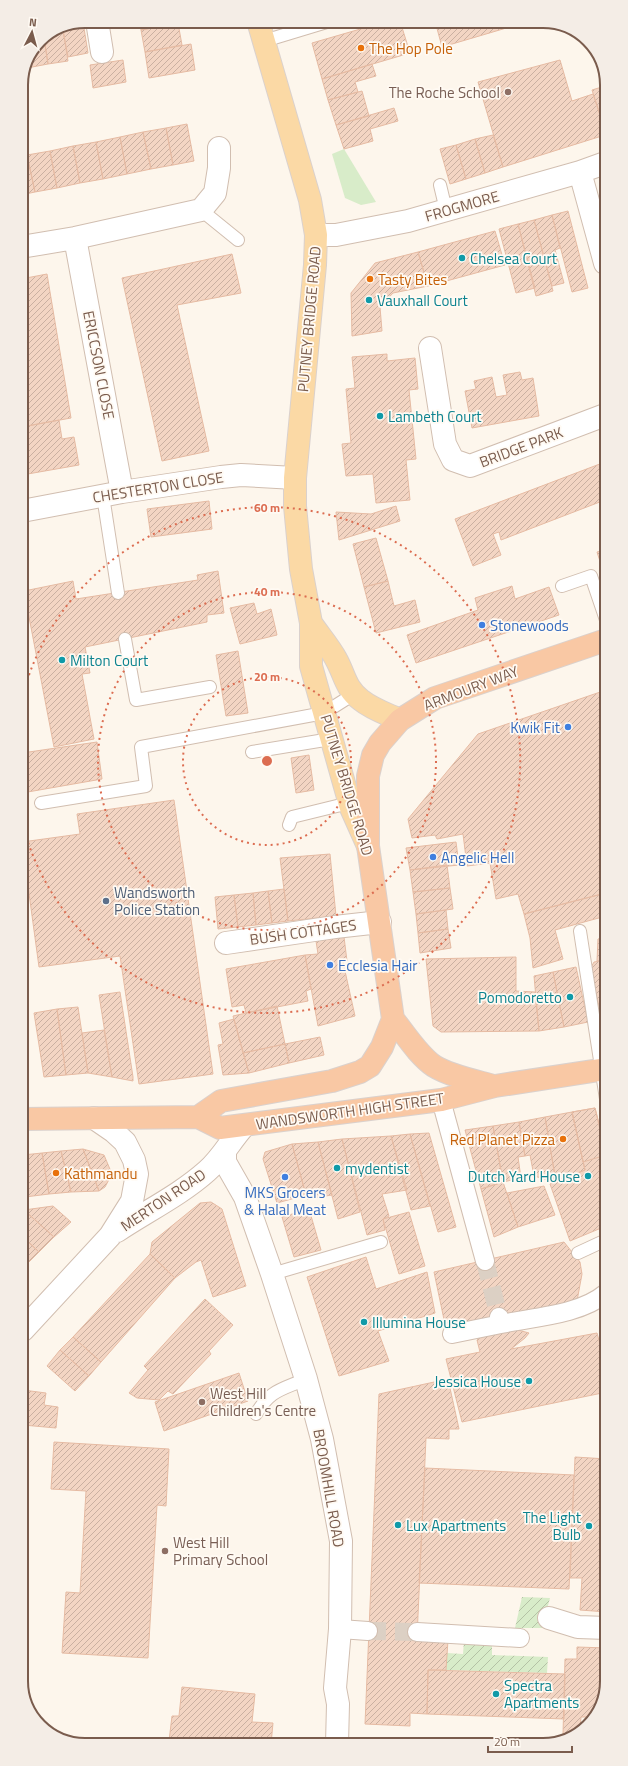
<svg xmlns="http://www.w3.org/2000/svg" width="628" height="1766" viewBox="0 0 628 1766" font-family="'Titillium Web',sans-serif">
  <defs>
    <pattern id="garden-furrows" width="10" height="10" patternUnits="userSpaceOnUse"><rect width="10" height="10" fill="#d8ecc9"/><path d="M-1 1l2-2M0 10L10 0M9 11l2-2" fill="none" stroke="#b4c2a5"/></pattern>
    <pattern id="building-hatch" width="6" height="6" patternUnits="userSpaceOnUse"><rect width="6" height="6" fill="#f3d5c3"/><path d="M-1 1l2-2M0 6l6-6M5 7l2-2" fill="none" stroke="#cab0a1"/></pattern>
  </defs>
  <rect width="100%" height="100%" fill="#fdf6ec"/>
  <path fill="#d8ecc9" d="M344 149 376 202 361 205 345 198 332 154Z"/>
  <path fill="url(#garden-furrows)" d="M522 1597 550 1598 542 1628H515Z
    M464 1641 492 1643V1655L548 1657 547 1673 446 1670 447 1653 463 1654Z"/>
  <path fill="url(#building-hatch)" stroke="#e6bba3" d="M139 21H178V23L141 30Z
    M388 21H400L410 53 322 79 312 43Z
    M435 21H530L442 47Z
    M83 22 88 53 68 57 63 30Z
    M178 23 182 45 145 52 141 30Z
    M63 30 68 61 48 64 44 38Z
    M44 38 48 64 27 68 40 40Z
    M191 44 195 70 149 78 145 52Z
    M123 60 126 82 93 88 90 65Z
    M560 60 572 101 593 94 605 130V135L503 167 478 82Z
    M372 64 376 76 355 82 358 92 328 100 322 79Z
    M605 86V130L592 90Z
    M362 91 369 116 336 125 328 100Z
    M394 108 398 121 370 129 373 141 344 149 336 125Z
    M187 124 194 161 173 165 166 128Z
    M166 128 173 165 151 169 143 132Z
    M143 132 151 169 127 174 120 137Z
    M493 135 503 167 485 173 475 139Z
    M120 137 127 174 103 179 96 142Z
    M475 139 485 173 466 179 456 145Z
    M96 142 103 179 80 183 73 146Z
    M456 145 466 179 450 184 440 149Z
    M73 146 80 183 57 188 50 151Z
    M50 151 57 188 35 192 27 155Z
    M27 155 35 192 21 195V156Z
    M568 211 588 288 572 292 552 215Z
    M552 215 560 248 555 250 564 283 552 286 534 220Z
    M534 220 553 291 536 296 518 224Z
    M518 224 535 288 516 293 499 229Z
    M495 231 505 265 428 286 418 252Z
    M418 252 428 286 393 293 380 307 382 331 352 336 351 293 375 263Z
    M232 254 241 293 177 305 209 451 162 461 122 278Z
    M47 274 71 418 27 426 22 396 21 279Z
    M387 354V361L415 358 418 389 409 390 416 459 406 460 410 500 376 503 373 474 346 476 342 444 351 443 346 389 355 388 352 357Z
    M520 372 522 380 533 378 539 416 472 428 465 391 476 389 474 381 492 377 496 397 507 395 503 375Z
    M59 420 62 439 74 437 79 465 22 475V427Z
    M605 462V500L501 540 499 532 493 534 501 555 473 566 455 519Z
    M209 501 212 529 151 537 147 509Z
    M396 506 400 521 339 540 336 512 371 514Z
    M376 538 388 581 364 587 353 544Z
    M605 550V577L597 552Z
    M218 571 224 613 207 615V622L85 647 90 673 82 674 94 739 54 747 24 591 73 581 76 599 198 580 197 575Z
    M388 581 394 606 415 600 420 622 376 633 364 587Z
    M512 586 515 599 549 587 559 615 416 663 407 635 478 610 475 598Z
    M254 603 257 614 271 609 277 635 240 644 230 608Z
    M238 651 248 713 226 716 216 655Z
    M606 690V893L524 914 518 894 496 899 490 863 467 866 463 834 437 839 435 835 412 838 408 819 478 734Z
    M97 742 102 779 22 793V753Z
    M309 755 314 790 296 793 291 758Z
    M174 800 213 1074 139 1084 120 956 39 967 22 842 80 834 77 814Z
    M456 842 459 865 410 870 406 848Z
    M330 854 336 916 288 921 280 858Z
    M447 865 450 888 413 892 410 870Z
    M450 888 453 909 416 914 413 892Z
    M284 889 288 921 272 923 268 891Z
    M268 891 272 923 256 925 253 893Z
    M253 893 256 925 238 927 234 895Z
    M606 893V916L555 930 563 959 533 968 530 938 524 914Z
    M234 895 238 927 218 929 215 897Z
    M446 910 448 929 418 933 416 914Z
    M448 929 451 948 420 953 418 933Z
    M344 937 347 961 343 962 355 1016 318 1026 305 955 318 954 316 941Z
    M606 937V960L597 961 598 939Z
    M305 955 311 989 306 991 308 1001 246 1013 244 1005 232 1007 226 969Z
    M516 957V991L535 992 539 1031 441 1032 433 1026 426 959Z
    M606 960V1028H604L590 969 594 962Z
    M576 967 588 1022 564 1027 553 972Z
    M553 972 564 1027 539 1031 534 976Z
    M120 992 133 1077V1081L112 1077 99 995Z
    M277 1006 285 1044 243 1053 233 1016Z
    M78 1007 88 1073 66 1075 57 1009Z
    M57 1009 66 1075 44 1077 34 1013Z
    M234 1019 249 1073 223 1075 218 1045 223 1044 219 1023Z
    M104 1030 112 1077 88 1073 82 1033Z
    M320 1037 324 1055 289 1063 285 1044Z
    M285 1044 289 1063 249 1073 243 1053Z
    M595 1108 606 1155 583 1162 572 1112Z
    M595 1108 606 1150V1226L570 1241 550 1184 585 1170 572 1112Z
    M572 1112 585 1170 556 1182 545 1117Z
    M545 1117 556 1182 534 1176 530 1155 525 1156 519 1122Z
    M519 1122 525 1156 518 1157 521 1178 503 1182 493 1126Z
    M493 1126 503 1182 481 1189 465 1130Z
    M429 1133 456 1227 438 1232 410 1134Z
    M410 1134 430 1206 411 1210 391 1136Z
    M391 1136 407 1190 382 1194 389 1216 383 1219 385 1230 367 1235 342 1139Z
    M342 1139 360 1212 338 1219 318 1142Z
    M318 1142 332 1195 307 1199 292 1144Z
    M292 1144 306 1195 277 1203 263 1159 265 1152Z
    M83 1149 104 1155 112 1174 105 1187 99 1191Z
    M83 1149 99 1191 71 1192 61 1151Z
    M61 1151 71 1192 49 1194 42 1153Z
    M42 1153 49 1194 25 1197 23 1155Z
    M23 1169 25 1197H23Z
    M503 1182 518 1227 494 1237 481 1189Z
    M544 1186 555 1215 518 1227 507 1193Z
    M211 1202 222 1209 246 1286 213 1297 201 1260 196 1262 175 1278 150 1254 152 1242 200 1203Z
    M53 1206 71 1222 54 1237 24 1210Z
    M309 1209 321 1250 294 1257 282 1217Z
    M24 1210 54 1237 39 1252 23 1237Z
    M409 1212 425 1266 399 1274 383 1219Z
    M23 1237 39 1252 25 1266 23 1264Z
    M564 1242 580 1262 582 1274 577 1301 446 1329 434 1272Z
    M150 1254 175 1278 101 1362 73 1337Z
    M366 1257 376 1289 427 1272 435 1313 378 1331 389 1361 339 1376 307 1277Z
    M205 1299 233 1325 209 1351 211 1354 173 1394 168 1391 159 1400 137 1398 129 1393 148 1370 144 1366Z
    M606 1308 607 1326 604 1314Z
    M511 1328 529 1333 525 1338 511 1349 597 1333 607 1369V1392L462 1422 446 1359 480 1352 477 1340 486 1333Z
    M73 1337 101 1362 89 1376 60 1350Z
    M60 1350 89 1376 75 1391 47 1366Z
    M239 1373 248 1401 164 1431 155 1402Z
    M448 1379 459 1429H449V1439L426 1438 417 1638 448 1640 446 1670H428L427 1714 410 1713V1726L365 1724 379 1394Z
    M23 1390 46 1393 44 1405 58 1407 56 1428 23 1425Z
    M54 1442 169 1449 166 1506 157 1505 148 1658 62 1653 66 1592 80 1593 86 1491 51 1489Z
    M575 1457 607 1459V1612L580 1610 582 1578H570Z
    M425 1468 574 1475 569 1589 419 1583Z
    M577 1647 607 1648V1681L595 1717H581L580 1729 572 1734H563L565 1659H577Z
    M428 1670 565 1674 564 1719 427 1714Z
    M182 1687 255 1694 252 1722 273 1723 271 1744H206L169 1741 172 1716H179Z"/>
  <g fill="none" stroke-linecap="round" stroke-linejoin="round">
    <path stroke="#dcd0c4" stroke-width="18" stroke-dasharray="18 9" stroke-linecap="butt" d="M485 1261 499 1317
      M368 1631 417 1632"/>
    <g stroke="#d1beb0" stroke-width="14">
      <path id="service" d="M264 41 330 21
        M440 185 446 210
        M201 210 238 240
        M103 496 118 593
        M562 586 591 576 606 620
        M125 639 136 700 210 687
        M252 752 331 739
        M41 803 146 786 141 747 324 713 354 694
        M289 825 292 817 349 803
        M580 931 606 1099
        M578 1253 606 1240
        M272 1274 381 1242
        M256 1414C270 1390 281 1390 306 1379"/>
    </g>
    <g stroke="#d1beb0" stroke-width="20">
      <path id="pedestrian" d="M441 1100 485 1261
        M499 1317 501 1324C534 1317 580 1315 606 1293
        M452 1334 501 1324
        M340 1629 368 1631
        M417 1632 520 1638"/>
    </g>
    <g stroke="#d1beb0" stroke-width="24">
      <path id="minor" d="M97 21 102 52
        M580 172 605 263
        M316 235H336L408 221 580 172 605 163
        M75 238 122 492
        M21 247 75 238 201 210 215 193 219 168V148
        M430 348 445 444 453 460 470 466 605 415
        M22 511 122 492 221 477 241 475 295 478
        M226 943 335 927 380 922
        M225 1152V1162L245 1197 272 1274 306 1379 322 1439 341 1541 340 1629 335 1688 338 1704 337 1744
        M549 1618 578 1627 607 1628"/>
    </g>
    <g stroke="#d1beb0" stroke-width="24">
      <path id="tertiary" d="M117 1231C147 1211 180 1195 207 1171 222 1158 231 1140 244 1126
        M23 1330 110 1236 132 1201 137 1174 134 1160 125 1142 113 1131 94 1118"/>
    </g>
    <g stroke="#dad1cd" stroke-width="24">
      <path id="primary" d="M258 21 310 200 316 235 315 265 295 478V506L301 569 311 623V666L351 808 368 846
        M311 623C319 635 329 646 336 659 345 675 345 688 361 700 372 709 387 714 400 720"/>
    </g>
    <g stroke="#dad1cd" stroke-width="24">
      <path id="trunk" d="M393 1019C406 1035 418 1055 434 1066 450 1076 476 1081 494 1086
        M198 1117 221 1101 332 1081 360 1072 370 1066 382 1047 393 1019 368 846V776L373 755 380 743 400 720 435 698 606 640
        M22 1119 198 1117 220 1128 441 1100 495 1086 606 1069"/>
    </g>
    <use href="#service" stroke="#fff" stroke-width="12"/>
    <use href="#pedestrian" stroke="#fff" stroke-width="18"/>
    <use href="#minor" stroke="#fff" stroke-width="22"/>
    <use href="#tertiary" stroke="#fff" stroke-width="22"/>
    <use href="#primary" stroke="#fbd9a5" stroke-width="22"/>
    <use href="#trunk" stroke="#f9c8a4" stroke-width="22"/>
  </g>
  <g fill="none" stroke="#dc6d51" stroke-width="2" stroke-dasharray="2 4">
    <circle cx="267" cy="761" r="84"/>
    <circle cx="267" cy="761" r="169"/>
    <path d="M22 698A253 253 0 1 1 23 826"/>
  </g>
  <g fill="#e8710a" stroke="#fffaf3" stroke-width="1.5">
    <circle cx="361" cy="48" r="4"/>
    <circle cx="370" cy="279" r="4"/>
    <circle cx="563" cy="1139" r="4"/>
    <circle cx="56" cy="1173" r="4"/>
  </g>
  <g fill="#8d6e63" stroke="#fffaf3" stroke-width="1.5">
    <circle cx="508" cy="92" r="4"/>
    <circle cx="202" cy="1402" r="4"/>
    <circle cx="165" cy="1551" r="4"/>
  </g>
  <g fill="#0f9aa8" stroke="#fffaf3" stroke-width="1.5">
    <circle cx="462" cy="258" r="4"/>
    <circle cx="369" cy="300" r="4"/>
    <circle cx="380" cy="416" r="4"/>
    <circle cx="62" cy="660" r="4"/>
    <circle cx="570" cy="997" r="4"/>
    <circle cx="337" cy="1168" r="4"/>
    <circle cx="588" cy="1176" r="4"/>
    <circle cx="364" cy="1322" r="4"/>
    <circle cx="529" cy="1381" r="4"/>
    <circle cx="398" cy="1525" r="4"/>
    <circle cx="589" cy="1526" r="4"/>
    <circle cx="496" cy="1694" r="4"/>
  </g>
  <g fill="#3f7fe0" stroke="#fffaf3" stroke-width="1.5">
    <circle cx="482" cy="625" r="4"/>
    <circle cx="568" cy="727" r="4"/>
    <circle cx="433" cy="857" r="4"/>
    <circle cx="330" cy="965" r="4"/>
    <circle cx="285" cy="1177" r="4"/>
  </g>
  <circle fill="#5c6f8a" stroke="#fffaf3" stroke-width="1.5" cx="106" cy="901" r="4"/>
  <g text-anchor="middle" dominant-baseline="central" stroke-width="3.5" stroke-linejoin="round" paint-order="stroke">
    <g font-size="15" fill="#c56008" stroke="#fffaf3" text-anchor="start">
      <text x="369" y="48">The Hop Pole</text>
      <text x="378" y="279">Tasty Bites</text>
      <text x="555" y="1139" text-anchor="end">Red Planet Pizza</text>
      <text x="64" y="1173">Kathmandu</text>
    </g>
    <g font-size="15" fill="#785e54" stroke="#fffaf3" text-anchor="start">
      <text x="500" y="92" text-anchor="end">The Roche School</text>
      <text x="210" y="1393">West Hill<tspan x="210" dy="17">Children's Centre</tspan></text>
      <text x="173" y="1542">West Hill<tspan x="173" dy="17">Primary School</tspan></text>
    </g>
    <g font-size="15" fill="#7a5c4d" stroke="#fffaf3">
      <text transform="translate(462 206) rotate(-16)">FROGMORE</text>
      <text transform="translate(309 319) rotate(-85)">PUTNEY BRIDGE ROAD</text>
      <text transform="translate(99 365) rotate(79)">ERICCSON CLOSE</text>
      <text transform="translate(521 447) rotate(-21)">BRIDGE PARK</text>
      <text transform="translate(158 487) rotate(-9)">CHESTERTON CLOSE</text>
      <text transform="translate(471 688) rotate(-21)">ARMOURY WAY</text>
      <text transform="translate(347 785) rotate(73)">PUTNEY BRIDGE ROAD</text>
      <text transform="translate(303 932) rotate(-8)">BUSH COTTAGES</text>
      <text transform="translate(350 1111) rotate(-8)">WANDSWORTH HIGH STREET</text>
      <text transform="translate(163 1200) rotate(-34)">MERTON ROAD</text>
      <text transform="translate(329 1488) rotate(80)">BROOMHILL ROAD</text>
    </g>
    <g font-size="15" fill="#0d838f" stroke="#fffaf3" text-anchor="start">
      <text x="470" y="258">Chelsea Court</text>
      <text x="377" y="300">Vauxhall Court</text>
      <text x="388" y="416">Lambeth Court</text>
      <text x="70" y="660">Milton Court</text>
      <text x="562" y="997" text-anchor="end">Pomodoretto</text>
      <text x="345" y="1168">mydentist</text>
      <text x="580" y="1176" text-anchor="end">Dutch Yard House</text>
      <text x="372" y="1322">Illumina House</text>
      <text x="521" y="1381" text-anchor="end">Jessica House</text>
      <text x="581" y="1517" text-anchor="end">The Light<tspan x="581" dy="17">Bulb</tspan></text>
      <text x="406" y="1525">Lux Apartments</text>
      <text x="504" y="1685">Spectra<tspan x="504" dy="17">Apartments</tspan></text>
    </g>
    <g font-size="15" fill="#366cbe" stroke="#fffaf3" text-anchor="start">
      <text x="490" y="625">Stonewoods</text>
      <text x="560" y="727" text-anchor="end">Kwik Fit</text>
      <text x="441" y="857">Angelic Hell</text>
      <text x="338" y="965">Ecclesia Hair</text>
      <text x="285" y="1192" text-anchor="middle">MKS Grocers<tspan x="285" dy="17">&amp; Halal Meat</tspan></text>
    </g>
    <g font-size="15" fill="#4e5e75" stroke="#fffaf3" text-anchor="start">
      <text x="114" y="892">Wandsworth<tspan x="114" dy="17">Police Station</tspan></text>
    </g>
  </g>
  <path d="M0 0H628V1766H0ZM85 28H543A57 57 0 0 1 600 85V1681A57 57 0 0 1 543 1738H85A57 57 0 0 1 28 1681V85A57 57 0 0 1 85 28Z" fill="#f4ede6" fill-rule="evenodd"/>
  <path fill="none" stroke="#7a5c4d" stroke-width="2" d="M85 28H543A57 57 0 0 1 600 85V1681A57 57 0 0 1 543 1738H85A57 57 0 0 1 28 1681V85A57 57 0 0 1 85 28Z"/>
  <circle cx="267" cy="761" r="6" fill="#dc6d51" stroke="#fffaf3" stroke-width="2"/>
  <g font-size="12" text-anchor="middle" font-weight="bold" fill="#dc6d51" stroke="#fffaf3" stroke-width="3.5" stroke-linejoin="round" paint-order="stroke">
    <text x="267" y="512">60 m</text>
    <text x="267" y="596">40 m</text>
    <text x="267" y="681">20 m</text>
  </g>
  <g transform="translate(32 32) rotate(6)" stroke="#fffaf3" stroke-width="3" paint-order="stroke">
  <path d="M0-3L7 15L0 10L-7 15Z" fill="#7a5c4d"/>
  <text y="-6" font-size="11" font-weight="bold" text-anchor="middle" fill="#7a5c4d">N</text>
  </g>
  <path d="M488 1746v6h84v-6" fill="none" stroke="#7a5c4d" stroke-width="2"/>
  <text x="494" y="1746" font-size="12" fill="#7a5c4d" stroke="#fffaf3" stroke-width="3" paint-order="stroke">20 m</text>
</svg>
